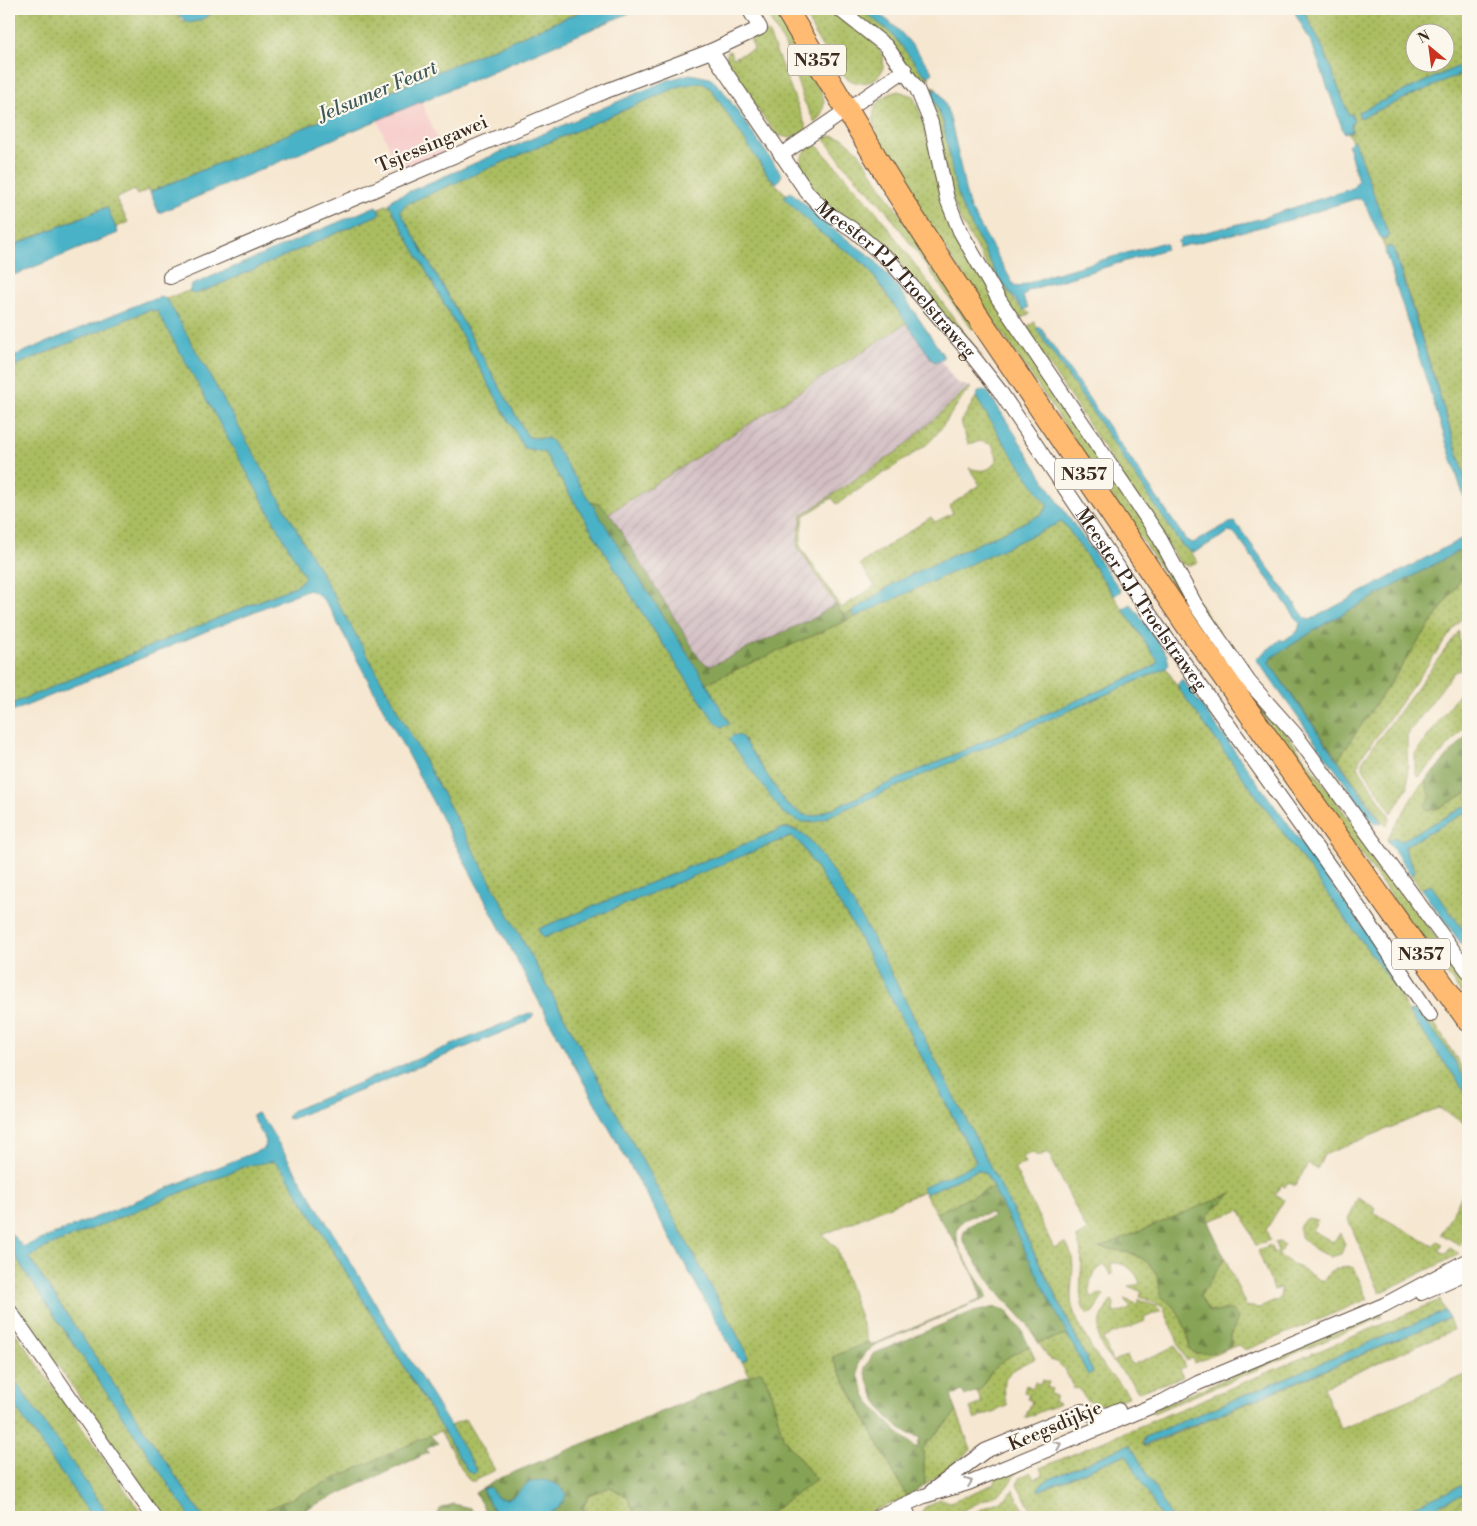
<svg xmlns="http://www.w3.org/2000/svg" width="1477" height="1526" viewBox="0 0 1477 1526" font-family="'Libre Bodoni',serif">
  <defs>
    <pattern id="industrial-furrows" width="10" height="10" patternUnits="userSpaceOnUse" patternTransform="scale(1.25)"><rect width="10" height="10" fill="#d2bec3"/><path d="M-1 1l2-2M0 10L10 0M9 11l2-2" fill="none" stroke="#b5a3a7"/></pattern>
    <pattern id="grass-dots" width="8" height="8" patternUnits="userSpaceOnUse" patternTransform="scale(1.25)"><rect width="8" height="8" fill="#aabd61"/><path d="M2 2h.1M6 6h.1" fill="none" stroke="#8c9a4f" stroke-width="1.8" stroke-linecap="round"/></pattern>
    <pattern id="forest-firs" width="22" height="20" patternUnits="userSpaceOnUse" patternTransform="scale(1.25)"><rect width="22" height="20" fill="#87a457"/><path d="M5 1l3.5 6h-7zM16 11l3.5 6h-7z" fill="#708647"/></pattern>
    <pattern id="garden-furrows" width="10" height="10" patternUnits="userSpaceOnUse" patternTransform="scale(1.25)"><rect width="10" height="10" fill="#aabd61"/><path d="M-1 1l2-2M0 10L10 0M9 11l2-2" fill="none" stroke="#8c9a4f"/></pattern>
  </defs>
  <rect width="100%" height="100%" fill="#fbf7ec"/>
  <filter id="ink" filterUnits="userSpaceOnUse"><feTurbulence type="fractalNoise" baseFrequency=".02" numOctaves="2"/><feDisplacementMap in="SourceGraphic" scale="10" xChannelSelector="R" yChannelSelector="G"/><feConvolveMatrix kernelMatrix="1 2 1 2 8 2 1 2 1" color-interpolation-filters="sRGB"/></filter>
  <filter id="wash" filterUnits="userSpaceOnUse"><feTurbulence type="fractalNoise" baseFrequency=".0096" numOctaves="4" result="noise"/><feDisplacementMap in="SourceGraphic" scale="20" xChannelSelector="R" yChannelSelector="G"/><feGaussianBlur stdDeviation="1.12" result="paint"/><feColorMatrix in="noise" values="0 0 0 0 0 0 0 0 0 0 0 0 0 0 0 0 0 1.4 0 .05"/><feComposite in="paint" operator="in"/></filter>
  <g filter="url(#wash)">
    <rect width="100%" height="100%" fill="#f6e7d1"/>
    <path fill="#f7d0cd" d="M421 101 444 154 400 172 377 119Z"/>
    <path fill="url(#industrial-furrows)" d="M907 323 933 361H941L956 382 969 387 901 449 802 515 797 546 844 618 704 680 600 519Z"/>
    <path fill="url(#grass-dots)" stroke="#727440" fill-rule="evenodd" d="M9 9H172L183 21H199L219 9H587L150 192 149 189 137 195 134 190 116 199 128 222 115 228 106 207 9 247Z
      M764 9H773C785 30 822 81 824 101 824 110 821 116 815 123L804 101 785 46Z
      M801 9C809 9 819 7 828 9 840 11 878 43 882 55 890 77 864 91 847 78 829 66 813 28 801 9Z
      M847 9H861L890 32 924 74 930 78 918 80Z
      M1303 9H1465L1468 16V62L1358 112 1361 118 1468 71V486L1394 248 1389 246 1385 249 1382 240 1387 239 1389 236 1354 140 1352 141 1348 133 1352 131 1351 123 1354 121 1352 114 1349 115 1323 48ZM1414 32H1444V62H1414Z
      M768 32 807 129 790 138 776 135 725 64 727 52 730 51 733 58 754 49 750 39Z
      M701 82 711 89 769 177 786 194 784 197 818 231 866 265 907 323 600 519 549 439 528 437 400 211 406 204 680 86Z
      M934 86 932 95 943 122 961 205 997 275 1016 303 1030 314 1022 318 1016 316 958 216 925 94Z
      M898 91 913 96C935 142 933 193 957 238L1273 715 1468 981V1003L1245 693 927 222 877 138C872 116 868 100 898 91Z
      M830 136 843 138 858 151 975 328 972 329 886 210 843 164 826 141 824 138Z
      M815 143 876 211 982 357C961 333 939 309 918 285 903 268 889 249 870 236 847 217 812 202 802 171 797 159 806 149 815 143Z
      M389 204 524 448 544 452 637 605 713 719 721 727 730 724 706 683 1061 522 1066 526 1158 661 1155 666 815 816 804 815 787 805 741 736 783 813 810 823 1166 668 1179 689 1397 990 1408 1012 1468 1095V1125L1438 1108 1324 1155 1317 1169 1308 1164 1295 1186 1288 1182 1285 1187 1281 1185 1275 1195 1284 1200 1266 1230 1270 1240 1256 1246 1241 1210 1208 1221 1207 1216 1230 1194 1100 1248C1131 1250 1162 1259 1160 1296 1180 1308 1187 1328 1190 1350L1196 1354 1231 1346V1335L1238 1318 1226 1309 1218 1312 1208 1310 1200 1296 1225 1258 1246 1306 1259 1308 1280 1299 1281 1288 1274 1290 1258 1251 1270 1245 1274 1253 1278 1251 1275 1243 1279 1242 1284 1245 1278 1255 1323 1282 1330 1271 1347 1266 1354 1268 1368 1299 1246 1350 1238 1345 1195 1363 1193 1358 1186 1361 1163 1307 1140 1296 1142 1292 1128 1286 1140 1284C1136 1270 1125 1262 1111 1263L1112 1274 1110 1275 1105 1265C1092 1271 1087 1284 1091 1297L1101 1294 1104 1295 1093 1312 1088 1314C1074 1303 1084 1268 1081 1252 1080 1246 1077 1242 1077 1237L1087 1231 1048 1152 1037 1157 1034 1152 1022 1157 1025 1163 1014 1168 1054 1248 1065 1243C1080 1258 1068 1286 1072 1306 1075 1319 1095 1356 1104 1367 1112 1378 1122 1384 1129 1396L1106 1406 1086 1400 1079 1388 1074 1389 1065 1370 1057 1362 1050 1360 1038 1342 1068 1335 1088 1374 1093 1372 1047 1277 896 983 851 902 802 833 792 828H784L538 929 543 938 734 858 791 837 800 843 854 927 976 1162 974 1165 922 1188 924 1191 823 1235 836 1247 868 1342 832 1358 907 1497 859 1517H764L816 1480 783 1437 769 1385 761 1372 750 1376 742 1361 748 1358 746 1351 370 660 168 302 164 299 189 291 199 293 209 289 380 214 379 208Z
      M149 310 157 311 162 317 305 577 298 585 9 705V368Z
      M1035 322 1037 330 1172 530C1180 542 1190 550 1198 562L1187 566 1179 562 1028 333V326Z
      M969 387 971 388C953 406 944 430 925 446L837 504 832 498 804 516 800 546 841 608 875 586 860 564 931 517 935 522 953 513 949 506 980 485 969 468C982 472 992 472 997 457L992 445 982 441 968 444 961 422 976 397 1002 440 1048 505 1042 514 896 582 852 612 843 615 797 546 802 515 901 449Z
      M1468 573V609L1360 759 1358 765 1360 770 1388 813 1390 818 1387 825 1381 820 1338 759 1464 575Z
      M1459 631 1461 670 1454 672 1407 735 1408 786 1392 813 1363 768V760Z
      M1468 681V722L1451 743 1419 777 1415 773V754Z
      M1425 781 1431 797 1425 805 1435 810 1468 792V805L1401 841 1394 837 1388 841 1387 839 1418 788Z
      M1468 811V937L1431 885 1421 889 1411 875 1414 873C1416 863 1404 856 1405 846L1409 842Z
      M1419 1008 1431 1018 1468 1077V1084L1430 1026 1413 1010Z
      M268 1161H274L286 1174 467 1470 477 1471 450 1426 465 1419 495 1470 475 1481H469L440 1431 251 1517H203L29 1258 47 1247 246 1166Z
      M978 1170 986 1174 993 1187 936 1213 925 1194Z
      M1468 1184V1239L1465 1237 1460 1245 1441 1234Z
      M1358 1198 1375 1208 1373 1212 1433 1246 1437 1241 1443 1244 1439 1250 1446 1254 1450 1248 1460 1254 1380 1293 1348 1219Z
      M1308 1218 1318 1220 1312 1230 1333 1242 1340 1233 1345 1244 1341 1254 1331 1257C1317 1252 1283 1233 1308 1218Z
      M9 1244 27 1275 191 1517H164L9 1296Z
      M1124 1299 1137 1304 1139 1299 1156 1306 1161 1311 1144 1318 1145 1321 1103 1338 1112 1362 1127 1356 1132 1365 1176 1346 1185 1367 1180 1369 1183 1377 1138 1392C1117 1357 1078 1348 1111 1301L1114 1303 1113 1313 1123 1312 1131 1308Z
      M1440 1300 1445 1311 1145 1437 1142 1442 1144 1447 1449 1318 1453 1330 1323 1387 1341 1429 1468 1374V1483L1389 1517H1171L1130 1444 1050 1479 1038 1491 1127 1454 1161 1517H1035L1017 1484 1021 1477 1031 1472 1034 1478 1043 1475 1040 1468Z
      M1380 1314 1382 1317 1153 1413 1151 1410Z
      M9 1323 144 1517H110L9 1372Z
      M1029 1346 1035 1359C1012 1368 995 1378 1008 1406L982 1416 980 1412V1417L975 1420 970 1408 982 1403 977 1391C985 1387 985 1377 990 1371 1000 1360 1016 1353 1029 1346Z
      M1042 1380 1049 1382 1047 1387 1052 1389 1050 1394 1056 1396 1054 1401 1059 1404 1025 1418 1032 1401 1027 1399 1029 1394 1024 1392 1026 1385 1033 1388 1035 1382 1040 1385Z
      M9 1398 92 1517H9Z
      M957 1412 971 1450 925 1485 923 1448Z
      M1021 1465 1022 1468C1012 1474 1011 1486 1001 1492L949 1517H919L924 1508 940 1499 950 1502 994 1484 998 1475Z
      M610 1487 627 1497 637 1517H593L583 1508 589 1495Z
      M1013 1490 1028 1517H965L1006 1498Z"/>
    <path fill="url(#forest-firs)" stroke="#61673a" d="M589 502 600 504 612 517 701 661 710 666 814 618 835 604 843 615 852 612 855 617 706 683Z
      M1468 546V573L1464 575 1338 759 1269 663 1271 658 1326 623Z
      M1468 734V792L1435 810H1426L1425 805 1431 797 1425 781Z
      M993 1187 1068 1335 1038 1342 1028 1325 992 1285 963 1241C961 1222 979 1223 992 1217L991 1213C982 1215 971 1215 964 1220 942 1236 976 1276 986 1292L987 1298 879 1343 865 1353 858 1364V1375L868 1401 896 1431 917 1448 920 1437C890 1432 870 1396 865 1368L873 1354 969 1313 996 1307 1007 1311 1021 1329 1029 1346C1004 1359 993 1364 981 1389L965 1396 962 1391 951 1396 957 1412 923 1448 925 1485 907 1497 832 1357 868 1342 872 1345 980 1300C985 1282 946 1230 936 1213Z
      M1232 1193 1207 1216 1209 1224 1225 1258 1200 1296 1208 1311C1217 1314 1224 1309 1233 1310L1238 1318 1231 1335V1346C1221 1352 1199 1357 1190 1350 1187 1328 1180 1308 1160 1296 1162 1258 1130 1250 1099 1248Z
      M761 1371 769 1385 783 1437 816 1480 764 1517H637L627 1497 610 1487 589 1495 583 1508 593 1517H539L564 1502 527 1484C519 1493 508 1504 495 1496L490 1487 483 1492 497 1517H489L475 1493 500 1478Z
      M430 1435 438 1443 426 1449 428 1453 304 1510 307 1517H251Z
      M453 1504 470 1508 479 1517H437L440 1509Z"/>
    <path fill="url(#garden-furrows)" stroke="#727440" d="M1468 1492V1517H1410Z"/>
    <path fill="#49b2c7" stroke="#426e72" d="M172 9 194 11 200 9H219L199 21 188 23Z
      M587 9H639L159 213 150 192Z
      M861 9C888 9 918 52 933 73L929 76 924 74 890 32Z
      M1293 9H1303L1323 48 1349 115 1352 114 1354 121 1351 123 1352 131 1344 133 1312 44Z
      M1468 62V71L1360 118 1358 112Z
      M690 74 710 78 721 88 782 175 777 183 769 177 711 89 701 82 680 86 406 204 400 211 528 437 549 439 553 443 706 683 730 724 721 727 713 719 637 605 544 452 524 448 389 204 394 198 668 80Z
      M935 88C953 100 961 184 970 208L1014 285 1018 287 1050 275 1161 243 1166 244V249L1029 290 1023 297 1028 308 1023 310 997 275 961 205 954 181 943 122 932 95Z
      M1354 140 1389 236 1387 239H1381L1364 202 1361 199H1355L1289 220 1179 247 1178 241 1182 238 1259 219 1353 188 1358 181 1348 145Z
      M791 192 830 227 873 258 899 289 943 355V359L938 362 933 361 866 265 818 231 783 197Z
      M376 206 380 214 209 289 194 294 189 291 192 285Z
      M107 207 118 233 9 277V247Z
      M1389 246 1393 248 1468 486V510L1385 251Z
      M162 297 168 301 370 660 746 1351 748 1359 741 1362 733 1351 544 1011 343 633C334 618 325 591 306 590L9 713V705L298 585 305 577 157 311 149 310 9 368V358L146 301Z
      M1040 327 1186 540 1193 543 1229 523 1235 522 1306 619 1310 620 1468 535V546L1326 623 1271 658 1269 663 1382 823 1375 824 1365 811 1256 659 1281 639 1283 641 1298 631 1300 623 1235 534 1229 532 1195 552 1189 551 1181 544 1037 330V328Z
      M984 390 988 392 1061 506 1121 591 1114 596 1066 526 1061 522 855 617 852 612 896 582 1042 514 1048 506 1002 440 976 397 979 391Z
      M1131 604 1167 655 1169 665 1166 668 816 822H800L783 813 729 740 733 735 741 736 787 805 804 815 815 816 1155 666 1158 661 1123 609Z
      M1182 679 1406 986 1408 992 1404 997 1397 990 1179 689 1178 684Z
      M1468 805V811L1405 846 1407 856 1415 869 1414 873 1411 875 1388 841 1394 837 1401 841Z
      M784 828C798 829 807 836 815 847 863 911 898 987 934 1057 988 1162 1042 1266 1093 1372L1088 1375 986 1174 978 1170 925 1194 922 1187 973 1165 976 1161 854 927 800 843 791 837 781 840 543 938 538 929Z
      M1431 885 1468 937V953L1421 889Z
      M1413 1010C1418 1015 1425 1020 1430 1026 1442 1042 1468 1076 1468 1095L1408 1012Z
      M529 1013 534 1015 527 1022 291 1119 287 1118 291 1111Z
      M257 1113 268 1126 450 1426 477 1471 474 1474 467 1470 286 1174 274 1161 246 1166 47 1247 29 1258 203 1517H191L187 1512 27 1275 9 1244V1231L23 1247 265 1148 266 1141 253 1118V1115Z
      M1445 1311 1449 1318 1143 1446 1145 1437Z
      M9 1372 110 1517H92L9 1398Z
      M1130 1444 1171 1517H1161L1126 1454 1038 1491 1040 1485 1050 1479Z
      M543 1480C552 1481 563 1486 566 1495 559 1523 518 1517 497 1517L482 1489 490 1487 495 1496C510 1505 517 1492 527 1484 531 1481 538 1481 543 1480Z
      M1468 1483V1492L1410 1517H1389Z"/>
  </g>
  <g filter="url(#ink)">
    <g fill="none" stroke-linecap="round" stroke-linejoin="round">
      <g stroke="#574639" stroke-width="16">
        <g id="street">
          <path d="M839 9 886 46 917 89 931 123 947 199 960 231 998 298 1158 535 1195 604 1249 682 1295 734 1468 971"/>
          <path id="s1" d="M711 51 807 192 827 213 852 229 890 261 970 353 999 390 1157 625 1355 902 1430 1015"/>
          <path d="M781 155 905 70"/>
          <path d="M170 277 606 91 711 51 760 28 749 9"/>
          <path d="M1421 1293 1468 1272"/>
          <path d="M9 1310 154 1517"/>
          <path d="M933 1490 985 1451 1082 1411 1102 1417 1118 1410"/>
          <path d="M904 1506 909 1517"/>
          <path d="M877 1517 924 1496 968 1483 1164 1401 1198 1383 1384 1305 1468 1260"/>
        </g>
      </g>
      <g stroke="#574639" stroke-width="24">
        <path id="primary" d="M786 9 898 194 956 284 1189 628 1468 1020"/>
      </g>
      <use href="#street" stroke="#fff" stroke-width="14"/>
      <use href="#primary" stroke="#ffbb71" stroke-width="22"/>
    </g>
    <defs><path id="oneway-chevron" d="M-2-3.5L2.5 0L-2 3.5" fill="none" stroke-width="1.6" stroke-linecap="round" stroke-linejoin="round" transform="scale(1.25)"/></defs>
    <g stroke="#a79f9a">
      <use href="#oneway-chevron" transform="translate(1058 1445) rotate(-23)"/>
      <use href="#oneway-chevron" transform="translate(969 1482) rotate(-20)"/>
    </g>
  </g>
  <g text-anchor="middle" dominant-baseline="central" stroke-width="4.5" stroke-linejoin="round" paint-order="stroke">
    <g fill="#fbf7ec" stroke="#75685c" stroke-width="1">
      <rect x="788" y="44.5" width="58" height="31" rx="4"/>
      <rect x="1055" y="458.5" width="58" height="31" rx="4"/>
      <rect x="1392" y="938.5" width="58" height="31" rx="4"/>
    </g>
    <g font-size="18" font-weight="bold" fill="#3b2a1e">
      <text x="817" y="60">N357</text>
      <text x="1084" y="474">N357</text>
      <text x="1421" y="954">N357</text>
    </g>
    <g font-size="19" fill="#3b2a1e" stroke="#fbf7ec">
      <text transform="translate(432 144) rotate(-23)">Tsjessingawei</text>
      <text stroke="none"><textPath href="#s1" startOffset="296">Meester P.J. Troelstraweg</textPath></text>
      <text stroke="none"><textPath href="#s1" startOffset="701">Meester P.J. Troelstraweg</textPath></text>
      <text transform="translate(1055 1426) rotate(-23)">Keegsdijkje</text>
    </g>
    <g font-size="20" font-style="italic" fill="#405a59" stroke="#fbf7ec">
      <text transform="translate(378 92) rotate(-23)">Jelsumer Feart</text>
    </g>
  </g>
  <rect width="1477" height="1526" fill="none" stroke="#fbf7ec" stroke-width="30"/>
  <g transform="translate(1430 48) rotate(331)"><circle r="24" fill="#fbf7ec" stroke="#aea59a"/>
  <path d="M0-4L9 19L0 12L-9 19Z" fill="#c8321e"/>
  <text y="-8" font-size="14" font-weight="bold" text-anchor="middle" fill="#3b2a1e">N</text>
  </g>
</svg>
